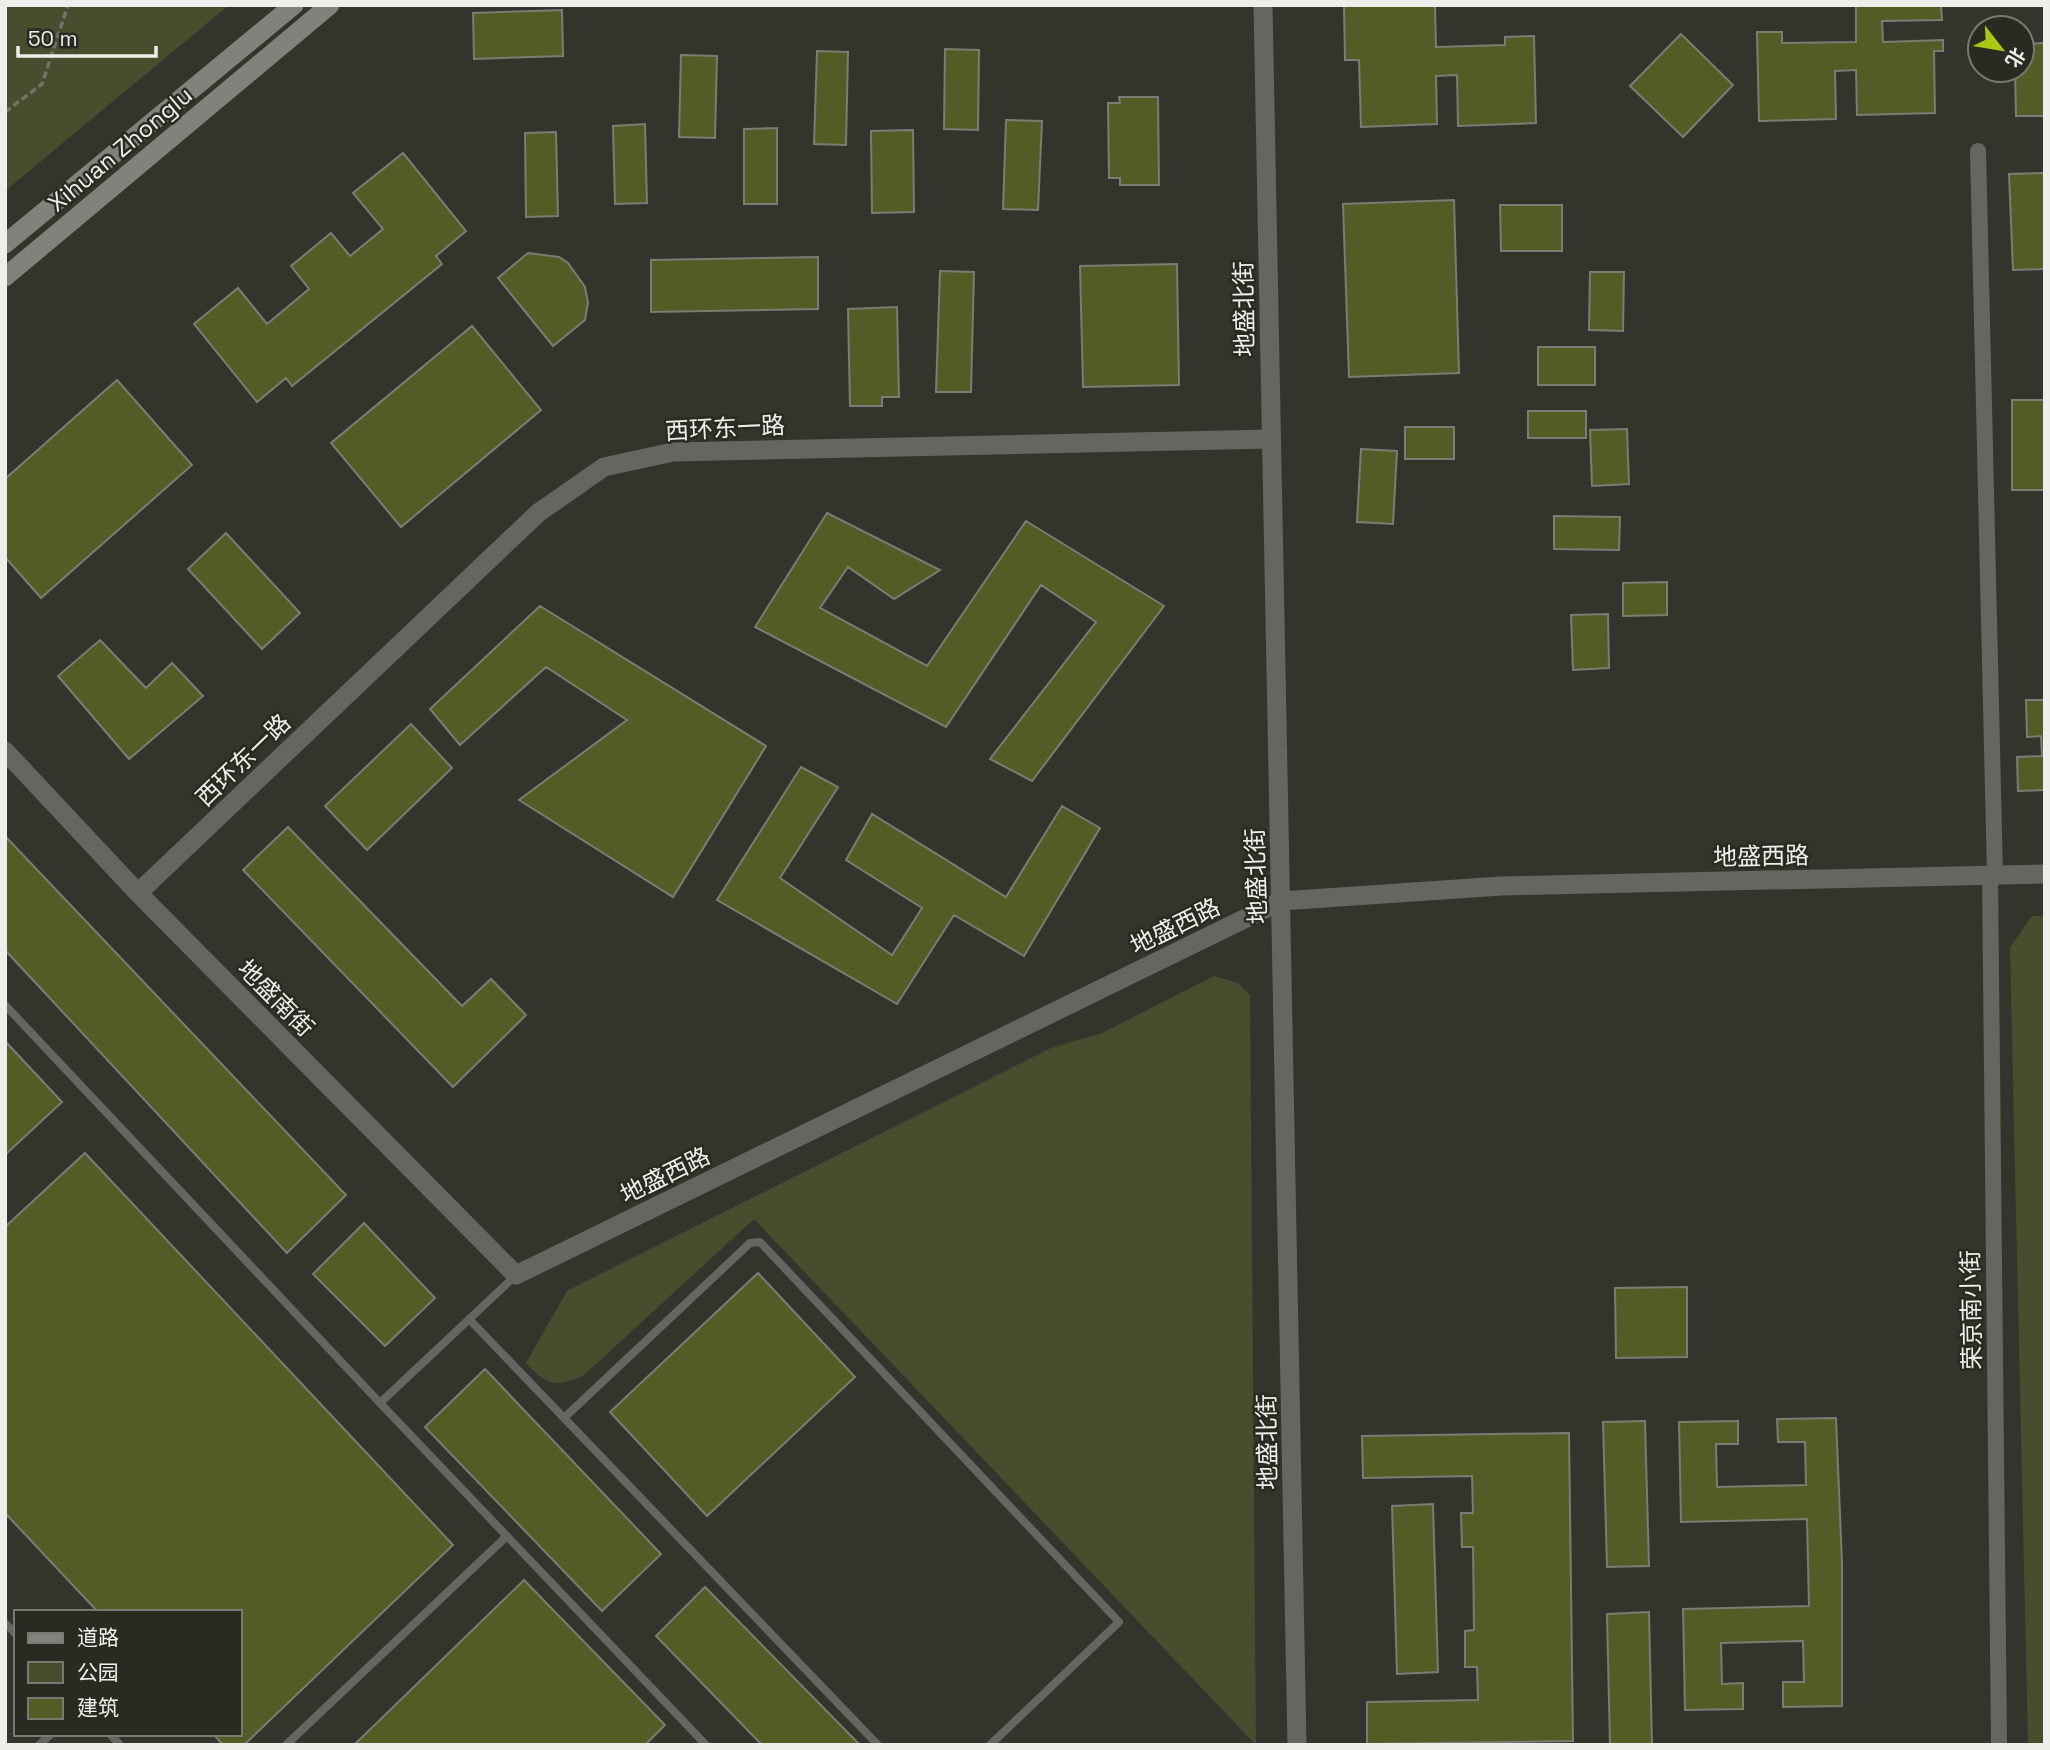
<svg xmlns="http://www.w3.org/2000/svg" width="2050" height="1750" viewBox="0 0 2050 1750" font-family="'Space Grotesk','Noto Sans SC',sans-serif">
  <rect width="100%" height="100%" fill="#33352d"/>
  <path fill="#464e2d" d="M5 5H229L5 191Z
    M2032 916H2045V1745H2028L2010 947Z
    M1214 976 1238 983 1250 995 1256 1745 754 1219 583 1376C556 1388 546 1385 526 1363L567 1291 1053 1047 1100 1034Z"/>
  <path fill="#525d26" stroke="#7a7d73" stroke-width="2" d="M1344 5H1435L1436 47 1505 45V37L1534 36 1536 123 1458 126 1457 75 1436 76 1437 124 1361 127 1359 60H1345Z
    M1856 5H1941L1942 20 1882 21 1883 42 1943 40V51H1934L1935 113 1857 115 1856 70 1835 71 1836 119 1759 121 1757 32H1782V43L1856 42Z
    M562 10 563 56 474 59 473 13Z
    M1681 34 1733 85 1683 137 1630 86Z
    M2045 43V116H2016L2015 70H2022V44Z
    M945 49 979 50 978 130 944 129Z
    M817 51 848 52 846 145 814 144Z
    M681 55 717 56 715 138 679 137Z
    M1119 97H1158L1159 185H1120V178H1109L1108 103H1120Z
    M1006 120 1042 121 1038 210 1003 209Z
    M645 124 647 203 615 204 613 126Z
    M777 128V204H744V129Z
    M913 130 914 212 872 213 871 131Z
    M556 132 558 216 526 217 525 133Z
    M403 153 466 231 436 256 442 264 292 386 286 378 257 402 194 324 238 288 267 324 309 289 291 266 331 233 350 256 383 229 353 193Z
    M2045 173V269L2013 270 2009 174Z
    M1454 200 1459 373 1349 377 1343 204Z
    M1500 205H1562V251H1501Z
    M528 253 559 257 568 263 585 287 588 303 585 320 553 346 498 278Z
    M818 257V309L651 312V260Z
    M1177 264 1179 385 1083 387 1080 266Z
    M940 271 974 272 971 392H936Z
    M1590 272H1624L1623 331 1589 330Z
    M897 307 899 397H882V406H850L848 309Z
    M472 326 541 410 401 527 331 443Z
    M1538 347H1595V385H1538Z
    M117 380 192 465 41 598 5 557V479Z
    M2012 400H2045V490H2012Z
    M1528 411H1586V438H1528Z
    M1405 427H1454V459H1405Z
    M1627 429 1629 484 1592 486 1590 430Z
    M1361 449 1397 451 1393 524 1357 522Z
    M827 513 940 570 894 599 848 567 820 608 927 666 1026 521 1164 606 1032 781 990 759 1096 622 1041 585 946 727 755 627Z
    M1554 516 1620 517 1619 550 1554 549Z
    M226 533 300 613 262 649 188 569Z
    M1667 582V615L1623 616V583Z
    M540 606 766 746 673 897 519 800 627 720 546 667 460 745 430 709Z
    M1608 614 1609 668 1573 670 1571 615Z
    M100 640 146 688 172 663 203 696 129 759 58 676Z
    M2026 700H2045V790L2018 791 2017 757 2042 756 2041 736 2027 737Z
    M411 724 452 768 367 850 325 806Z
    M801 767 838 787 780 878 892 955 922 908 846 860 872 814 1006 897 1062 806 1100 828 1024 956 954 915 897 1004 717 900Z
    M288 827 462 1006 491 979 526 1015 453 1087 243 870Z
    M5 836 346 1195 287 1253 5 950Z
    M5 1041 62 1102 5 1155Z
    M85 1153 453 1545 244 1745H223L213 1734H240V1612H98L5 1513V1227Z
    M364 1223 435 1298 385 1346 313 1274Z
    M758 1273 855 1377 707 1516 610 1412Z
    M1687 1287V1357L1616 1358 1615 1288Z
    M485 1369 661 1554 602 1611 425 1427Z
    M1836 1418 1842 1563V1706L1783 1707V1682H1804L1803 1641 1721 1643 1722 1684 1743 1683V1709L1685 1710 1683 1609 1809 1606 1807 1519 1681 1522 1679 1422 1738 1421V1444H1716L1717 1487 1806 1485 1805 1442H1778L1777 1419Z
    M1645 1421 1649 1566 1607 1567 1603 1422Z
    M1569 1433 1573 1741 1367 1744V1702L1478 1700 1477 1667H1465V1631L1474 1630 1473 1547H1462L1461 1513H1473L1472 1476 1363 1478 1362 1436Z
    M1433 1504 1438 1672 1397 1674 1392 1506Z
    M524 1580 665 1725 645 1745H354Z
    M705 1587 860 1745H762L656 1636Z
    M1649 1612 1652 1745H1610L1607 1614Z"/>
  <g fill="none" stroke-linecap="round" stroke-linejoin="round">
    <path stroke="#71736b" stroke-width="3.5" stroke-dasharray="7 3.5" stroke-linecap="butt" d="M5 112 42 84 68 5"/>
    <path stroke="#656662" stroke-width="8" d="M5 1005 380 1403 516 1275
      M469 1319 878 1745
      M380 1403 706 1745
      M564 1418 750 1243 760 1242 1119 1622 990 1745
      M5 1623 16 1634
      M110 1734 120 1745
      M39 1745 51 1734
      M286 1745 507 1536"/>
    <path stroke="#656662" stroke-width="16" d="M1978 151 1995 875
      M1990 875 1999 1745"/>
    <path stroke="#656662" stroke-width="19" d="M1263 5 1297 1745
      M5 751 138 893 516 1275 1281 901 1501 886 2045 874
      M138 893 538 513 604 467 673 452 1271 439"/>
    <path stroke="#80827c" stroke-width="19" d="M5 244 294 5
      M5 277 330 5"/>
  </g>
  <g text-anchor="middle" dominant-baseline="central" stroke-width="5" stroke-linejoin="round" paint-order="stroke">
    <g font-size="24" fill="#eeefea" stroke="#292b23">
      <text transform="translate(120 149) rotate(-40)">Xihuan Zhonglu</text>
      <text transform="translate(1244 309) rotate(-91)">地盛北街</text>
      <text transform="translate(725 428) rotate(-3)">西环东一路</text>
      <text transform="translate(243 760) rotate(-44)">西环东一路</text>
      <text transform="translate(1761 856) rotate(-1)">地盛西路</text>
      <text transform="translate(1256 876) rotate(-92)">地盛北街</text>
      <text transform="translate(1175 926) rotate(-26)">地盛西路</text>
      <text transform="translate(276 998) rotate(45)">地盛南街</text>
      <text transform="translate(665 1175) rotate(-26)">地盛西路</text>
      <text transform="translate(1971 1310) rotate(-91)">荣京南小街</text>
      <text transform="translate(1267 1442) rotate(-91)">地盛北街</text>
    </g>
  </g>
  <rect width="2050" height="1750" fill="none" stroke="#eeefea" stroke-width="14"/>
  <rect x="14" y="1610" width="228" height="126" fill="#292b23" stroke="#787973" stroke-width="2"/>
  <rect x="28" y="1633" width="35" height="10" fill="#80827c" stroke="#787973" stroke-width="2"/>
  <text x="77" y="1645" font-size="21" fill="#eeefea">道路</text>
  <rect x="28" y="1662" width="35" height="21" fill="#464e2d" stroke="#787973" stroke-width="2"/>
  <text x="77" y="1680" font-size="21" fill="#eeefea">公园</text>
  <rect x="28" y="1698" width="35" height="21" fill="#525d26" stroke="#787973" stroke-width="2"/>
  <text x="77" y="1715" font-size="21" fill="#eeefea">建筑</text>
  <g transform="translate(2001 49) rotate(121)"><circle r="33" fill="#292b23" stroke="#787973" stroke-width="2"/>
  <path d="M0-5L12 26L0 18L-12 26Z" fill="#aac716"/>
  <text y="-10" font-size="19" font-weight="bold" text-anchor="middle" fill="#eeefea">北</text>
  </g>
  <path d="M18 46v10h138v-10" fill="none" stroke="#eeefea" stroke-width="3.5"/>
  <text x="28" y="46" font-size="21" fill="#eeefea" stroke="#292b23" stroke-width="5" paint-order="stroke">50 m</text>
</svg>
